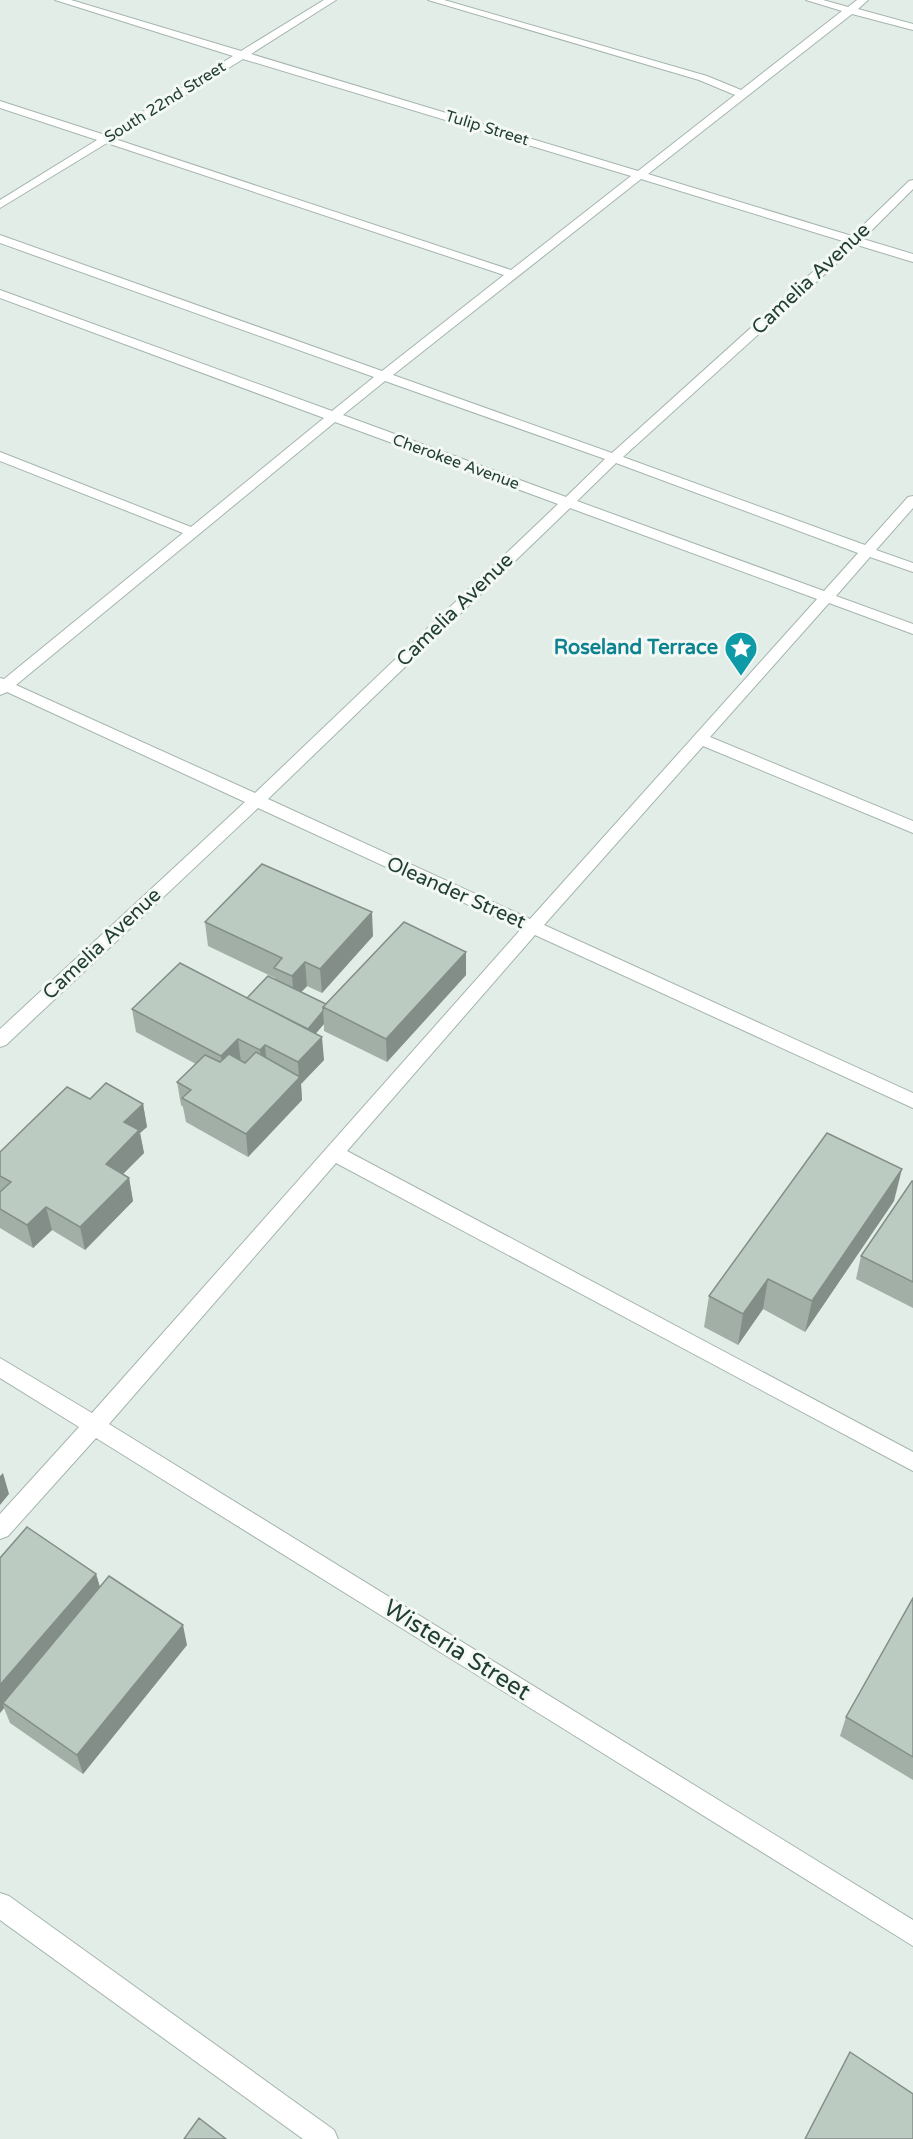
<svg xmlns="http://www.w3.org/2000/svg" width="913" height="2139" viewBox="0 0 913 2139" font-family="'Varela Round',sans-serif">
  <rect width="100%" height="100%" fill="#e3ede7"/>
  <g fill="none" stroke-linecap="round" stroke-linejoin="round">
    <g stroke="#a5b5ad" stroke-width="2">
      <path id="minor" d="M55 0H71L241 51 324 0H336L251 54 638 171 735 95 699 80 428 0H444L707 76 741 90 842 11 806 0H823L848 7 857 0H868L858 9 913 24V30L852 14 648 174 852 236 909 181 913 180V189L863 239 913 254V262L857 245 623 457 865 545 908 497 913 496V508L876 550 913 563V572L870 557 836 596 913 624V634L829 603 710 737 913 821V833L703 746 544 925 913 1093V1108L535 935 347 1151 913 1452V1471L336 1163 109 1424 913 1920V1946L96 1438 8 1536 0 1539V1514L79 1427 0 1378V1358L92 1413 521 929 258 808 6 1045 0 1047V1029L245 802 7 692 0 695V678L4 679 183 533 0 461V452L191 527 324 418 0 298V290L332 411 374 377 0 243V235L382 371 504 275 107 143 0 208V200L97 140 0 108V101L105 135 233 56ZM243 59 631 176 511 270 115 139ZM641 179 846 242 612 453 393 375ZM385 381 605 459 566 497 343 415ZM335 422 558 504 255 793 16 685ZM616 463 858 553 824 591 577 501ZM570 508 817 599 530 919 268 799Z
        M0 1893 9 1896 334 2130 338 2139H303L0 1920Z"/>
    </g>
    <use href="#minor" fill="#fff" fill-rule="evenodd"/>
  </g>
  <path fill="#a1afa7" d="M205 922 373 936 322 993 307 986 301 992 326 1004 466 975 387 1062 324 1031V1024L316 1033 324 1060 301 1084 302 1100 248 1157 186 1122 183 1107 181 1105 177 1082 196 1064 136 1032 132 1009 247 998 275 979V978L208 946Z
    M90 1099 143 1104 147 1127 140 1133 144 1153 123 1174 129 1178 133 1201 85 1250 52 1230 33 1248 0 1228V1152Z
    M913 1181V1308L856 1279 861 1256Z
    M894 1201 805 1332 763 1309 738 1345 704 1327 709 1296Z
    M0 1558 96 1574 100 1587 187 1645 83 1774 10 1723 4 1708 0 1713Z
    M913 1598V1780L840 1736 846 1717Z"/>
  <path fill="#838e88" d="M372 912 373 936 322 993 320 969Z
    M466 952V975L387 1062 386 1039Z
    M305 962 307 986 294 1000 292 976Z
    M323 1011 324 1024 304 1047 303 1034Z
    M322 1037 324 1060 301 1084 302 1100 248 1157 246 1134 299 1078 298 1062Z
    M238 1039 241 1062 224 1080 221 1056Z
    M265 1045 267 1069 262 1074 260 1050Z
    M143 1104 147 1127 140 1133 144 1153 110 1187 106 1164 124 1122Z
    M902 1169 894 1201 805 1332 812 1301Z
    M129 1178 133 1201 85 1250 80 1227Z
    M46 1207 52 1230 33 1248 27 1225Z
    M768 1279 763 1309 738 1345 743 1314Z
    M3 1473 9 1494 0 1505V1476Z
    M96 1574 102 1594 3 1703 4 1708 0 1713V1685Z
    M183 1625 187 1645 83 1774 77 1755Z"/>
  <path fill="#bbcbc2" stroke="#838e88" stroke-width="1.5" d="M262 864 372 912 320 969 305 962 292 976 274 968 282 958 205 922Z
    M404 922 466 952 386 1039 323 1007Z
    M180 963 322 1037 298 1062 265 1045 260 1050 238 1039 221 1056 132 1009Z
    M268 976 326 1004 323 1007V1011L308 1029 247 998Z
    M256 1052 300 1077 246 1134 182 1098 191 1090 177 1082 205 1055 220 1062 229 1054 245 1063Z
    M106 1083 143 1104 124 1122 139 1130 106 1164 129 1178 80 1227 46 1207 27 1225 0 1209V1192L11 1182 0 1176V1152L67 1087 90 1099Z
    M827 1133 902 1169 812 1301 768 1279 743 1314 709 1296Z
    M912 1181H913V1282L861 1256Z
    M27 1527 96 1574 0 1685V1558Z
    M109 1576 183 1625 77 1755 3 1703Z
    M913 1598V1757L846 1717Z
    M850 2052 913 2094V2139H805Z
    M199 2118 226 2139H184Z"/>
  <defs>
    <g id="sight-pin" transform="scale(1.725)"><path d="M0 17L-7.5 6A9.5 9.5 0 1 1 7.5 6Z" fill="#0f9aa8" stroke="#f4f9f6"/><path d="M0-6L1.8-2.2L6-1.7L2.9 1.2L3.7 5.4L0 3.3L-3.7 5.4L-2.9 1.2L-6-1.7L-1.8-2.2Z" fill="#fff"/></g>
  </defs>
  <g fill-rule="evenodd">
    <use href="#sight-pin" x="741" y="648"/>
  </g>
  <g text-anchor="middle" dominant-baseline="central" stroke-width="6" stroke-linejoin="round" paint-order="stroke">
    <g font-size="16" fill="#223f33" stroke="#f4f9f6">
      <text transform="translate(165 102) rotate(-32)">South 22nd Street</text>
      <text transform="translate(487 128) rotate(17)">Tulip Street</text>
      <text transform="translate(456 462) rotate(20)">Cherokee Avenue</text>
    </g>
    <g font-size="20" fill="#223f33" stroke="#f4f9f6">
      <text transform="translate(811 279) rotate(-43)">Camelia Avenue</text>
      <text transform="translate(455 610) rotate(-44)">Camelia Avenue</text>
      <text transform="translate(456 893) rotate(24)">Oleander Street</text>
      <text transform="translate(102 944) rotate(-43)">Camelia Avenue</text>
    </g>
    <g font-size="20" font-weight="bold" fill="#0d838f" stroke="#f4f9f6" text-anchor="end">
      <text x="718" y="648">Roseland Terrace</text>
    </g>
    <g font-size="24" fill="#223f33" stroke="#f4f9f6">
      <text transform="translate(457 1650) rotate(32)">Wisteria Street</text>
    </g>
  </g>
</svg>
